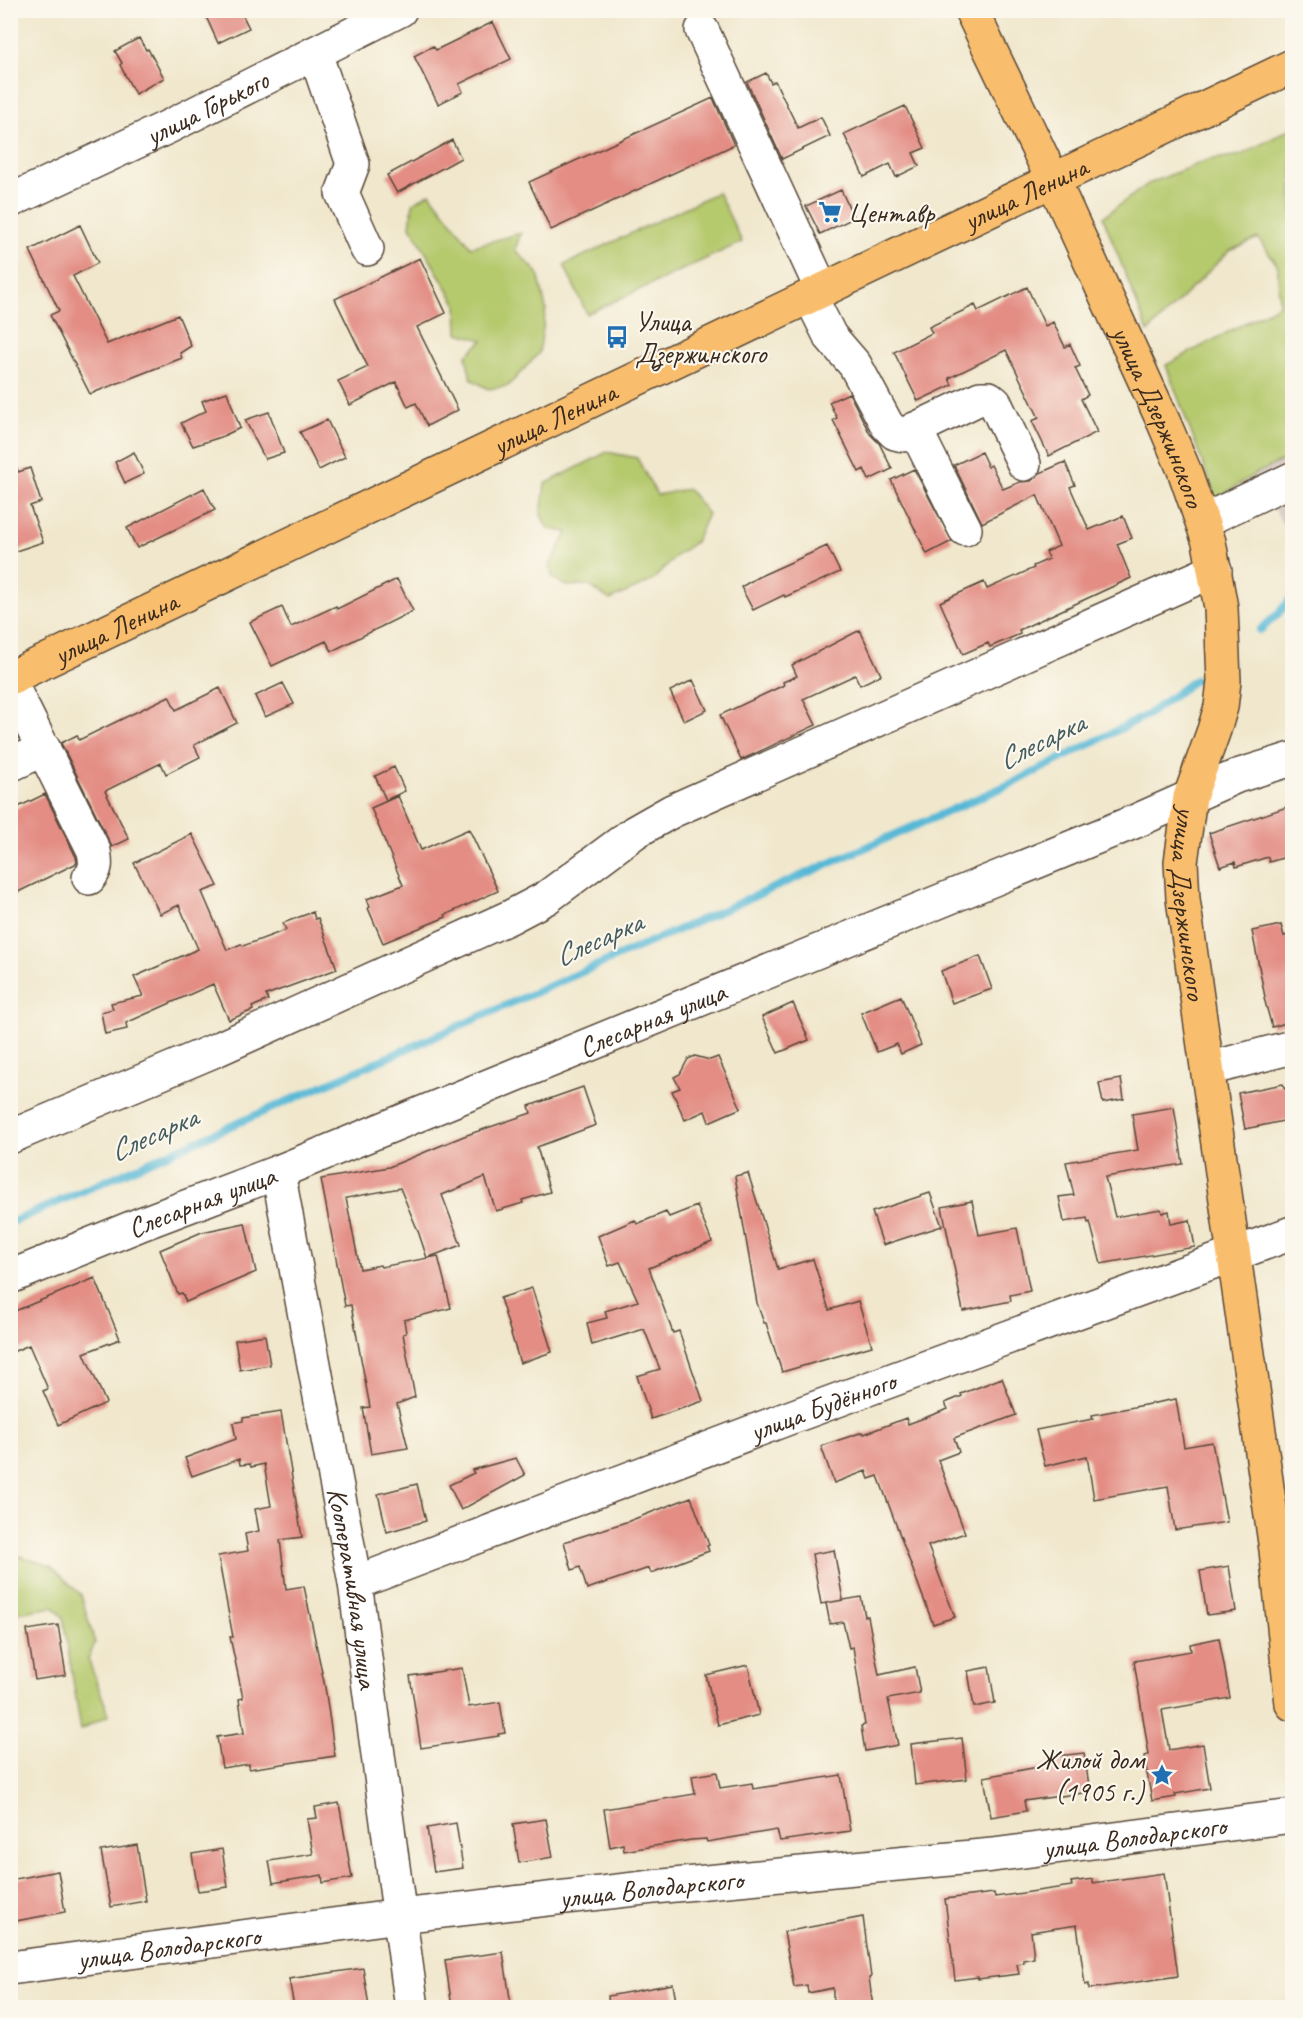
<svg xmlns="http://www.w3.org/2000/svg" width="1303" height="2018" viewBox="0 0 1303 2018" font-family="Caveat,sans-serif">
  <rect width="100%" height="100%" fill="#fbf7ec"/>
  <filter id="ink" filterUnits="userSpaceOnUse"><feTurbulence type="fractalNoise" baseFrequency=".0167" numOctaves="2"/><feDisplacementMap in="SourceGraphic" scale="12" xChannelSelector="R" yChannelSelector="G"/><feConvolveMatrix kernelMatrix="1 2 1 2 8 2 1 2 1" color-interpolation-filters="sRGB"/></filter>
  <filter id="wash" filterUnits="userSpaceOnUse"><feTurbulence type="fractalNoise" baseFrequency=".008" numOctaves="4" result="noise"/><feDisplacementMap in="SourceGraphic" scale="24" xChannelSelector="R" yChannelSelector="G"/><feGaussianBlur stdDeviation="1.35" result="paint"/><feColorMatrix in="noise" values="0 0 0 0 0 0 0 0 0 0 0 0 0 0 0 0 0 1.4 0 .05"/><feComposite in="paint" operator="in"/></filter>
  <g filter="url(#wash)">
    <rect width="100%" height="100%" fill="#f0e7cc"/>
    <path fill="#d0c0bc" d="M1292 456V542L1255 474Z"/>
    <path fill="#b5c96d" stroke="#787a46" stroke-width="1.5" d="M1292 128V456L1255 474 1216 499 1166 365 1279 305 1278 266 1258 238 1229 251 1148 332 1103 217 1148 184 1207 160 1241 155Z
      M718 192 742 242 587 314 564 265Z
      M430 193 471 247 521 233 515 250 538 273 546 309 539 353 508 386 488 389 471 379 466 356 483 340 458 333 457 305 410 226 413 203Z
      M607 452 637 458 657 495 688 489 708 514 695 542 677 555 652 581 610 600 588 585 566 586 553 578 549 567 568 532 548 529 541 515 545 484Z
      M11 1553 51 1566 81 1595 95 1643 88 1659 109 1715 81 1730 63 1617 53 1607 11 1614Z"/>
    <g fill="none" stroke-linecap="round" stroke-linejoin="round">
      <path stroke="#57b8d6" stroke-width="8" d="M1260 630 1277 615 1292 597
        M10 1223 1015 782 1147 715 1195 680"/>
    </g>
    <g id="blocks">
      <path fill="#e38d84" d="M203 10H240L249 28 218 43Z
        M493 22 511 59 459 84 463 92 438 104 414 56 433 46 436 50Z
        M139 38 146 50 148 49 164 78 135 94 120 65 122 63 115 51Z
        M766 73 771 83 775 81 798 128 821 117 830 136 782 159 747 82Z
        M713 98 734 145 551 230 529 182Z
        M905 106 925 148 913 153 919 166 896 177 890 164 864 177 844 134Z
        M452 140 461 158 397 193 387 175Z
        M841 190 854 218 820 234 806 206Z
        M80 225 98 263 73 276 107 344 178 315 191 346 180 353 182 358 90 394 50 315 59 311 30 250Z
        M420 258 446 313 417 327 458 410 427 426 416 403 408 407 396 382 350 405 338 381 368 367 335 299Z
        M1027 287 1045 326 1053 322 1065 347 1070 344 1080 366 1075 368 1088 395 1081 399 1097 432 1049 456 1032 421 1039 418 1006 350 949 378 952 385 918 401 894 352 932 333 929 327 975 305 978 311Z
        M227 392 240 428 221 437 193 446 181 423 206 411 202 401Z
        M849 393 870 434 879 443 892 469 869 480 864 469 859 472 833 420 837 418 829 402Z
        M269 412 284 453 265 459 245 420Z
        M327 420 345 457 319 470 300 432Z
        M134 452 144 474 125 483 115 462Z
        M981 452 988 467 991 465 1003 489 1020 482 1031 481 1040 473 1065 462 1075 485 1070 487 1089 530 1123 516 1132 538 1117 544 1131 578 1019 630 1020 634 990 647 988 643 963 654 940 602 984 582 987 589 1034 568 1033 566 1049 559 1046 552 1059 546 1037 495 982 523 954 465Z
        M10 459H14L18 472 30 468 41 502 30 506 43 542 10 553Z
        M914 469 952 541 927 554 891 480Z
        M204 488 215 510 137 548 127 528Z
        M827 546 840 572 785 597 784 595 753 610 741 587 758 577Z
        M397 579 413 611 332 651 326 641 272 666 250 622 282 607 291 627 336 606 337 609Z
        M860 630 881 675 860 685 855 675 803 699 816 725 741 760 720 715 784 685 783 682 797 676 792 665Z
        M693 680 707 710 684 721 670 691Z
        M283 683 294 704 265 717 255 696Z
        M220 688 237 723 194 745 200 757 166 774 161 763 105 791 129 839 112 847 61 743 77 735 79 740 169 696 176 710Z
        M394 767 405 791 386 800 375 776Z
        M45 794 76 857 77 863 10 896V811Z
        M398 796 421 850 469 829 498 891 445 915 446 917 383 943 368 908 370 907 367 899 403 885 371 808Z
        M1293 805V855L1269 862 1268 857 1236 867 1235 862 1220 867 1209 833Z
        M192 834 218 886 202 892 227 950 241 944 243 946 286 930 283 923 313 912 315 919 318 918 337 969 266 995 268 1000 252 1007 253 1010 229 1020 213 984 126 1023 127 1029 105 1034 101 1012 113 1009 111 1003 143 996 134 977 198 949 179 905 160 914 134 863Z
        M1281 925 1284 936 1293 934V1021L1272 1027 1264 998 1265 997 1252 931Z
        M980 956 992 989 952 1003 941 971Z
        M901 996 921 1045 901 1054 897 1044 877 1052 861 1013Z
        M793 1003 809 1040 778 1053 762 1017Z
        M695 1056 710 1060 718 1057 741 1108 709 1122 705 1111 685 1120 672 1091 680 1088 674 1077 680 1074 688 1059Z
        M1121 1079 1124 1099 1103 1103 1099 1083Z
        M1283 1084 1285 1089 1293 1087V1119L1245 1129 1238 1093Z
        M583 1087 596 1125 537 1147 550 1192 522 1200 523 1203 496 1211 485 1177 442 1195 461 1245 427 1258 418 1231 400 1188 346 1198 360 1269 380 1265 381 1267 438 1256 451 1308 404 1320 406 1333 403 1334 415 1397 397 1404 408 1448 371 1454 363 1408 370 1407 351 1305 345 1306 321 1179 389 1167 464 1136 531 1113 529 1106Z
        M1174 1107 1183 1164 1105 1177 1115 1217 1161 1209 1162 1213 1169 1211 1171 1224 1190 1220 1195 1247 1101 1264 1090 1222 1088 1223 1087 1218 1064 1222 1059 1197 1074 1195 1066 1162 1138 1150 1132 1114Z
        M748 1173 778 1269 813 1259 829 1310 858 1301 872 1346 782 1372 766 1323H764L757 1303 735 1176Z
        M930 1193 942 1226 883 1245 872 1212Z
        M972 1201 979 1235 1017 1228 1030 1291 1010 1295 1011 1301 963 1311 942 1207Z
        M697 1206 712 1242 649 1268 673 1333 679 1331 703 1401 651 1419 637 1376 660 1369 644 1329 592 1345 587 1323 607 1318 605 1311 638 1301 620 1262 609 1266 598 1236 635 1220 637 1224 666 1212 669 1217Z
        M245 1223 256 1272 186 1302 182 1293 178 1294 160 1250 202 1232Z
        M95 1278 120 1339 84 1353 106 1403 58 1425 43 1391 48 1389 29 1345 10 1353V1313Z
        M532 1288 552 1352 520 1363 500 1298Z
        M265 1335 270 1365 240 1370 235 1340Z
        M1002 1378 1016 1415 954 1438 959 1452 938 1460 965 1533 928 1546 955 1617 933 1624 878 1476 869 1479 866 1471 834 1483 821 1446 863 1432 864 1434 906 1418 908 1424 948 1409 945 1403 962 1396 961 1394Z
        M1176 1399 1184 1447 1212 1442 1227 1522 1175 1530 1168 1486 1094 1499 1087 1456 1045 1466 1036 1430 1093 1419 1092 1415Z
        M281 1412 302 1537 280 1540 286 1589 304 1586 325 1687 335 1756 249 1769V1764L222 1768 217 1737 244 1733 239 1699 243 1698 230 1637H233L218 1556 248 1551 245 1534 259 1531 255 1509 271 1506 264 1464 251 1467 250 1464 240 1465 239 1459 192 1476 185 1458 236 1439 233 1423 243 1421V1418Z
        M516 1458 525 1475 461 1510 449 1485 474 1473 472 1470Z
        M417 1484 426 1521 387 1532 378 1494Z
        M691 1497 709 1545 707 1546 709 1551 651 1573 649 1568 587 1589 580 1567 572 1570 564 1542 629 1521Z
        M834 1550 843 1600 821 1604 812 1554Z
        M1229 1566 1236 1611 1207 1615 1200 1571Z
        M861 1597 865 1616H868L879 1675 915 1667 920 1693 888 1699 898 1745 865 1751 861 1726 865 1725 853 1647 849 1648 843 1622 830 1624 826 1603Z
        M58 1625 66 1675 35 1680 27 1630Z
        M1219 1638 1230 1698 1162 1710 1169 1750 1203 1744 1210 1788 1175 1794 1176 1797 1152 1801 1144 1756 1149 1755 1134 1661 1191 1651 1190 1644Z
        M748 1665 759 1715 718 1725 706 1675Z
        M989 1667 995 1703 974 1707 968 1671Z
        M462 1668 469 1707 500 1702 505 1733 498 1734 499 1736 421 1748 410 1676Z
        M962 1738 967 1779 915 1785 911 1744Z
        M1084 1753 1090 1792 1024 1801 1026 1811 991 1817 984 1777 1049 1765 1048 1757Z
        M717 1772 720 1788 752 1783 753 1789 841 1775 850 1831 780 1841 777 1830 707 1842 706 1839 691 1840 624 1851 623 1844 610 1847 604 1809 695 1794 692 1776Z
        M339 1803 352 1878 323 1883 322 1875 273 1883 269 1861 313 1854 307 1819 317 1818 315 1807Z
        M546 1819 553 1857 519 1863 513 1824Z
        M456 1823 463 1868 434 1872 427 1828Z
        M137 1845 146 1901 111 1907 101 1851Z
        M222 1849 228 1887 198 1891 192 1854Z
        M58 1871 65 1912 10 1922V1880Z
        M1164 1873 1178 1976 1089 1989V1984L1085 1985 1077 1925 1031 1932 1034 1958 1023 1960 1024 1963 1017 1964 1019 1974 978 1979V1977L955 1980 945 1899 994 1893 995 1897 1072 1886 1071 1882 1093 1879V1883Z
        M863 1917 871 1977 869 1978 873 2007H833V1988L808 1993 807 1985 794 1987 784 1932Z
        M503 1952 511 2005 495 2007H452L445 1960Z
        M363 1968 369 2007H294L289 1979Z
        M673 1984 677 2007H609L608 1996Z"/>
    </g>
  </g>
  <g filter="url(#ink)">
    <use href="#blocks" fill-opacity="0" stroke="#564638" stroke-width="1.5"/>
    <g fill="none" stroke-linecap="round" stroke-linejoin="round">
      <g stroke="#564638" stroke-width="36">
        <g id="minor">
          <path d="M702 30 822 290"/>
          <path d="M315 53 353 164 342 193 367 249"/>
          <path id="s1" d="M10 201 170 126 400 10"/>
          <path d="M810 296 830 336 855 365 887 425 895 433 903 435 980 398H989L995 403 1024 464"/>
          <path d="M915 429 965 529"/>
          <path d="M1203 521 1292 479"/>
          <path d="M10 682 94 851C96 863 97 869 89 878"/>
          <path d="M10 765 44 749"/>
          <path d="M1208 1069 1292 1047"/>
          <path d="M10 1137 218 1049 510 917 546 898 635 832 672 811 1215 570"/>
          <path id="s2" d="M278 1172 355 1583 412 2008"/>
          <path id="s3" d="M10 1277 141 1224 278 1172 1136 821 1237 776 1292 759"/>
          <path id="s4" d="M355 1583 786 1419 1292 1233"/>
          <path id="s5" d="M10 1968 400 1916 653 1887 993 1855 1292 1816"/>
        </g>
      </g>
      <g stroke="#564638" stroke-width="36">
        <g id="major">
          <path id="s6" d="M971 10 1053 180 1164 423 1184 470 1209 542 1221 608 1224 681 1221 707 1214 730 1190 797 1181 862 1183 899 1276 1550 1292 1704"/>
          <path id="s7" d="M10 678 1292 66"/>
        </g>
      </g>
      <use href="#minor" stroke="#fff" stroke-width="33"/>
      <use href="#major" stroke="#f9be6d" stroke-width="33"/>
    </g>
  </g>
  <defs>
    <g id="supermarket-bare" transform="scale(1.8)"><path d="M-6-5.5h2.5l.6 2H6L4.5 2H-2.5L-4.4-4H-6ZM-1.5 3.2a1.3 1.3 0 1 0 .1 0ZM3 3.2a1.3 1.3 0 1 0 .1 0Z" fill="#1f6fb2" stroke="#fbf7ec" stroke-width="2.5" paint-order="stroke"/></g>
    <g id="bus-bare" transform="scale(1.8)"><path d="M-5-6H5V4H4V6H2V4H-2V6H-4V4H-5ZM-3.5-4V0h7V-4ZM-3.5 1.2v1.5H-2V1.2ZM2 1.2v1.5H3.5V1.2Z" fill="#1f6fb2" stroke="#fbf7ec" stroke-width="2.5" paint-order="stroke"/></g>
    <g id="sight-bare" transform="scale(1.8)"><path d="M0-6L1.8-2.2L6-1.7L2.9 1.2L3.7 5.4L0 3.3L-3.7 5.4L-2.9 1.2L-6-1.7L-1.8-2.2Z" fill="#1f6fb2" stroke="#fbf7ec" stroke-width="2.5" paint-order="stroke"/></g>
  </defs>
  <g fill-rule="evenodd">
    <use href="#supermarket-bare" x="830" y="212"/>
    <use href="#bus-bare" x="617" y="337"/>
    <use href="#sight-bare" x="1162" y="1775"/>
  </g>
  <g text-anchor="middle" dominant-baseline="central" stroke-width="4.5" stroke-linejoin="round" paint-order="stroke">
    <g font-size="28" fill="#3b2a1e" stroke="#fbf7ec">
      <text stroke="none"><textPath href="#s1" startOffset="218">улица Горького</textPath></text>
      <text stroke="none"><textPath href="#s7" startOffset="1125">улица Ленина</textPath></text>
      <text stroke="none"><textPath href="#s6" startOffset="448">улица Дзержинского</textPath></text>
      <text stroke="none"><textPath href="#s7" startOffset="603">улица Ленина</textPath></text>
      <text stroke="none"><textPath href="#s7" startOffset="117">улица Ленина</textPath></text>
      <text stroke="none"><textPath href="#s6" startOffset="952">улица Дзержинского</textPath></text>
      <text stroke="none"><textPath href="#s3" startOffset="692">Слесарная улица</textPath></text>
      <text stroke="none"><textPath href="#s3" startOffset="206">Слесарная улица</textPath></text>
      <text stroke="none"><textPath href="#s4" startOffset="500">улица Будённого</textPath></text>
      <text stroke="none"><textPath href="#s2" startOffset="423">Кооперативная улица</textPath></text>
      <text stroke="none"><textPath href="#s5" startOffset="1132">улица Володарского</textPath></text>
      <text stroke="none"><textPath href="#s5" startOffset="646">улица Володарского</textPath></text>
      <text stroke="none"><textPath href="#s5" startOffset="160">улица Володарского</textPath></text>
    </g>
    <g font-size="28" fill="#3b2a1e" stroke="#fbf7ec" text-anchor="start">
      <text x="848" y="212">Центавр</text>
      <text x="635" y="321">Улица<tspan x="635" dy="32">Дзержинского</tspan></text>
      <text x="1144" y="1759" text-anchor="end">Жилой дом<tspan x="1144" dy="32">(1905 г.)</tspan></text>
    </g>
    <g font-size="30" font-style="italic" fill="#455c5e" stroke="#fbf7ec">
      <text transform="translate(1041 741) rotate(-26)">Слесарка</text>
      <text transform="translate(598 939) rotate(-24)">Слесарка</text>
      <text transform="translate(153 1134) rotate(-24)">Слесарка</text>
    </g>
  </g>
  <rect width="1303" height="2018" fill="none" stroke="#fbf7ec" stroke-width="36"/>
</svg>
